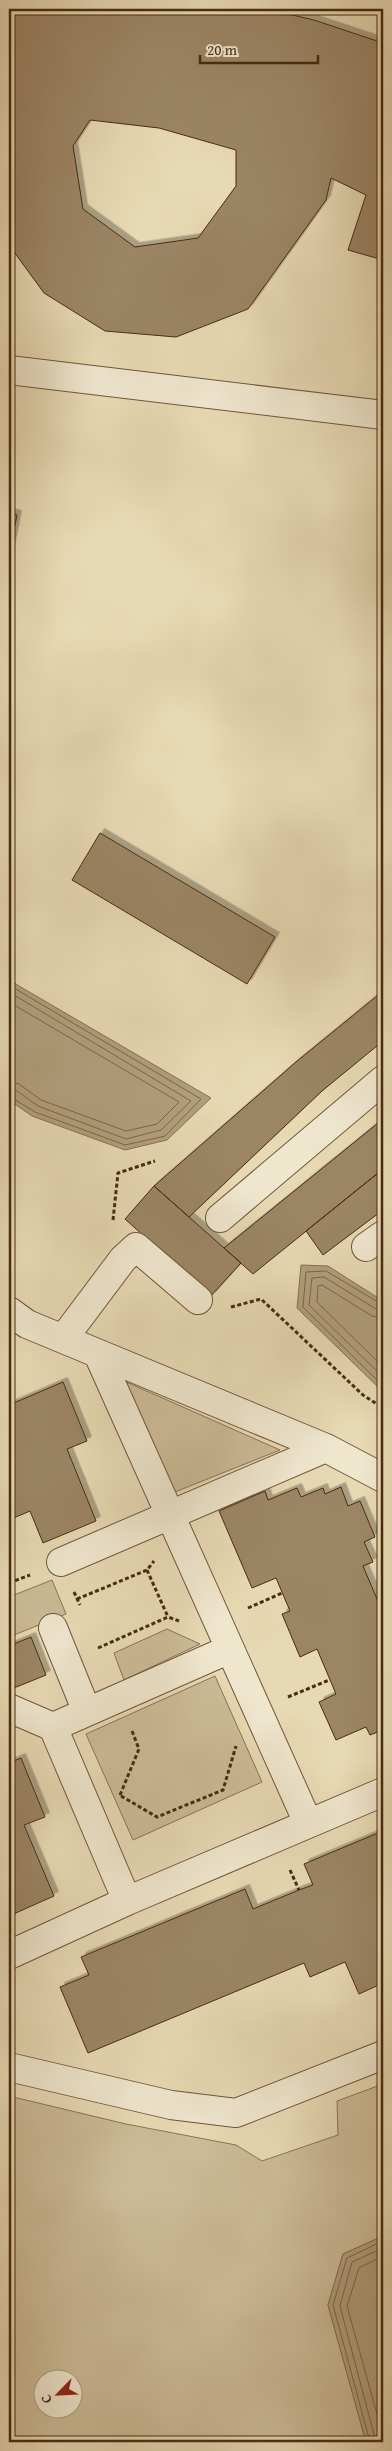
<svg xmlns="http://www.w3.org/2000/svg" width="392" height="2451" viewBox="0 0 392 2451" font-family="'Gentium Book Plus',serif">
  <defs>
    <filter id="shadow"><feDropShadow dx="4.5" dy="-4.5" stdDeviation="0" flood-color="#0004"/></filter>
  </defs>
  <rect width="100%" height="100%" fill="#e7d9b3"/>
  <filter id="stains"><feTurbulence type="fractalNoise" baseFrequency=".004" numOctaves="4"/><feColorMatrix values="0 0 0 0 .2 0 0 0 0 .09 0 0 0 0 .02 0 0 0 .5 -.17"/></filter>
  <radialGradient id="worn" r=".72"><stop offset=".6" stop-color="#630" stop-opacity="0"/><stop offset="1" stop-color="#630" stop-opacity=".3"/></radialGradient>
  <path fill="#ccbb97" stroke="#8a7354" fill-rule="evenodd" d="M124 1381 280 1450 175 1492Z
    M52 1580 66 1614 9 1637V1597Z
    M167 1629 200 1644 124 1680 114 1653Z
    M215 1676 262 1782 133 1840 86 1734Z
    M383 2084V2236L343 2254 328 2305 366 2442H9V2096L126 2124 236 2145 262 2161 338 2135 337 2101ZM42 2378H72V2408H42Z"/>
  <path fill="#b19e7c" stroke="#877051" d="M9 979 19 986 211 1098 167 1140 125 1150 32 1116 9 1100Z
    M301 1265 328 1266 383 1301V1392L297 1308Z
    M383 2236V2442H366L328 2305 343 2254Z"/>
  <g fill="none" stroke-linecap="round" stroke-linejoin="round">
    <path stroke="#7c6446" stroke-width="1" d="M9 985 201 1099 165 1136 125 1145 35 1112 9 1096
      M9 992 191 1101 161 1130 126 1139 38 1106 17 1091 9 1090
      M9 1002 179 1102 157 1124 126 1131 41 1100 19 1084 9 1082
      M383 1305 326 1271 306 1272 303 1307 383 1386
      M383 1311 376 1309 324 1277 312 1278 309 1305 383 1377
      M383 1318 372 1316 322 1285 318 1286 317 1302 383 1367
      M383 2256 359 2268 347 2306 383 2436
      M370 2442 333 2305 347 2258 383 2241
      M376 2442 340 2306 352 2262 383 2248"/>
  </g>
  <path fill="#9b8565" stroke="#482b11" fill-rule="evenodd" filter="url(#shadow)" d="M9 9H266L314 20 383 43V260L348 250 366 195 331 178 326 200 248 309 176 337 105 331 44 293 9 245ZM90 120 159 128 236 150V186L198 238 135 247 83 209 73 146Z
    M9 513 17 515 9 555Z
    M100 833 275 937 247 984 72 880Z
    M383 991V1041L322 1091 189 1217 154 1186 296 1062Z
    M383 1119V1169L253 1274 224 1248Z
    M383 1169V1210L323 1255 306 1231Z
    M154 1186 241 1263 211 1296 125 1219Z
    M63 1382 87 1441 67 1449 96 1521 43 1543 30 1511 9 1520V1405Z
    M341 1487 348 1506 360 1501 375 1537 364 1542 373 1562 363 1566 383 1613V1730L370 1735 366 1727 336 1740 319 1702 336 1694 317 1649 300 1657 282 1614 290 1611 276 1578 252 1588 219 1511 265 1491 268 1500 297 1488 301 1497 323 1488 325 1494Z
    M31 1637 46 1675 9 1690V1646Z
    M21 1758 45 1817 24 1825 54 1896 9 1916V1763Z
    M378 1833 383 1846V1983L359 1994 345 1962 310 1977 304 1963 88 2053 60 1987 89 1975 81 1957 245 1889 253 1909 299 1890 313 1885 304 1864Z"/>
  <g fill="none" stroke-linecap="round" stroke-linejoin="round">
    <g stroke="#70563a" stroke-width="30">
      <path id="minor" d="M9 370 383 415
        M220 1218 383 1080
        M366 1247 383 1235
        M9 1311 27 1324 326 1448 383 1478
        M63 1339 123 1259 136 1247 198 1300
        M98 1354 308 1823
        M61 1562 326 1448
        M53 1628 87 1712
        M9 1708 53 1727 127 1901
        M53 1727 230 1649
        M9 1955 127 1901 383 1792
        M9 2067 171 2105 236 2113 383 2055"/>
    </g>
    <path stroke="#482b11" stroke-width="3" stroke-dasharray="4 2.5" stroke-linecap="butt" d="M113 1220 118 1173 155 1161
      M231 1307 261 1299 363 1395 383 1408
      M147 1570 168 1617
      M9 1583 30 1575
      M74 1592 80 1605
      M77 1599 147 1570 154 1561
      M248 1608 282 1593
      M98 1648 168 1617 179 1621
      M288 1697 329 1680
      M120 1795 139 1749 132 1731
      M121 1796 157 1817 223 1790 236 1746
      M290 1870 299 1890"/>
    <use href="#minor" stroke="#efe6ce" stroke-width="28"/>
  </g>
  <rect width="392" height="2451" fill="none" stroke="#e7d9b3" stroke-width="30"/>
  <rect x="10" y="10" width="372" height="2431" fill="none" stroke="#482b11" stroke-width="2.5"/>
  <rect x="15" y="15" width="362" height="2421" fill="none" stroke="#482b11"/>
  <g transform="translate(58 2394) rotate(246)"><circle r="24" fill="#efe6ce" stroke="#ac9b82"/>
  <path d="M0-4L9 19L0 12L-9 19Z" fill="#8f2418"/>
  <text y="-8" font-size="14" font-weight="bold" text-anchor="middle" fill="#482b11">С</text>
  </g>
  <path d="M200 55v8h118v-8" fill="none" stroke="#482b11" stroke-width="2.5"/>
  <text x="207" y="55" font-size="15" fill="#482b11" stroke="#efe6ce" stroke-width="4" paint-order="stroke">20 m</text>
  <rect width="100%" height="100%" filter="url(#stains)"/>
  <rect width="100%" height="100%" fill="url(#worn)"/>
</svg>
